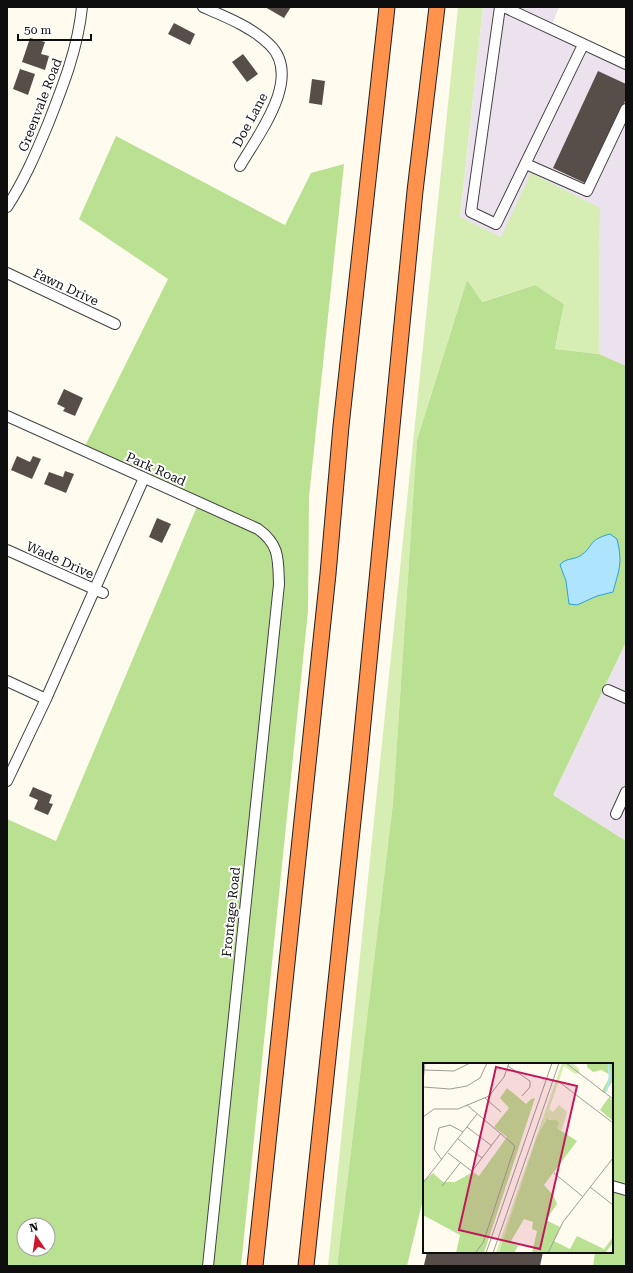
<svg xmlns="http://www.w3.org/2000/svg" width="633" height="1273" viewBox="0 0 633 1273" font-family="'Roboto Serif',serif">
  <rect width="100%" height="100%" fill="#fffbef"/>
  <path fill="#ece2ee" d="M483 7H559L552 25 626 59V366L599 354 600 208 501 237 460 218Z
    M626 642V841L553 795Z"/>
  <path fill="#d6eeb4" d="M458 7H483L460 217 501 237 531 173 600 208 599 354 555 349 564 304 535 285 481 302 467 280 417 440 393 803 337 1266H328Z"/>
  <path fill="#bae192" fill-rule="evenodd" d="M116 136 285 225 311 173 344 164 309 497 308 611 241 1266H7V819L56 841 201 497 84 448 168 279 79 219ZM24 1225H48V1249H24Z
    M467 280 482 302 535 285 564 304 555 349 599 354 626 366V642L553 795 626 841V1266H593L595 1252H612V1064H424V1195L407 1266H337L393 803 417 440Z"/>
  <path fill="#aee4fd" stroke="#2da1db" d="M610 534 617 539C623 564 619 569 613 592L597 596 577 605 569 604 566 581 560 565C565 558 573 560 580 556 594 547 587 540 610 534Z"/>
  <path fill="#584e49" d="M265 7H291L284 18Z
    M174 23 195 34 190 45 168 34Z
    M30 38 45 42 41 54 49 56 45 70 22 62Z
    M243 54 258 74 247 82 232 62Z
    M20 69 35 74 28 95 13 89Z
    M598 71 626 84V99L587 184 553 168Z
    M312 79 325 81 322 105 309 103Z
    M64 389 83 398 75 416 63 411 65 408 57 404Z
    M17 456 30 462 33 456 41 459 32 479 11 470Z
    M65 471 74 474 66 493 44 484 49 472 63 477Z
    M157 518 171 524 162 543 149 537Z
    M33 787 52 795 49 803 53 804 48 815 34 809 38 800 29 796Z
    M427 1252H543L540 1266H428L424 1265Z"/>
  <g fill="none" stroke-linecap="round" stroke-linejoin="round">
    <g stroke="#414141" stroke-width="12">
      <path id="minor" d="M203 7C226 17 252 27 270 45 303 78 258 135 240 166
        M500 7 471 212 496 224 583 45
        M504 7 626 64
        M526 164 587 191 626 109
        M7 207C24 181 36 153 48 124 63 86 78 48 82 7
        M7 273 115 324
        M7 416 258 529C280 545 278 559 279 584L208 1266
        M7 550 103 593
        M7 681 46 699
        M608 690 626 698
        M7 781 46 699 144 478
        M616 814 626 792
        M612 1186 626 1190"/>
    </g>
    <g stroke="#1f1f1f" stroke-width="17">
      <path id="highway" d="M255 1266 328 574 341 426 387 7
        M306 1266 359 764 415 191 437 7"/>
    </g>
    <use href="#minor" stroke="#fff" stroke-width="10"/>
    <use href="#highway" stroke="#ff934d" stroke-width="15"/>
  </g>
  <g text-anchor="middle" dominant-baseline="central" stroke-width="4" stroke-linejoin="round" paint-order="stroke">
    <g font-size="13" fill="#0e0e0e" stroke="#fff">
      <text transform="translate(40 105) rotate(-69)">Greenvale Road</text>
      <text transform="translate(250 120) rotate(-62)">Doe Lane</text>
      <text transform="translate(66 287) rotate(25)">Fawn Drive</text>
      <text transform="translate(156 469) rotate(24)">Park Road</text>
      <text transform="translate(60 560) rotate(24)">Wade Drive</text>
      <text transform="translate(231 912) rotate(-84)">Frontage Road</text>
    </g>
  </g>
  <g transform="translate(423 1063)">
    <rect width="190" height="190" fill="#fffbef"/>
    <path d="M139 0H150L156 6V10L152 11 141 3 126 46 130 49 136 42 144 49 139 67 134 65 125 54 114 73 76 190 73 189Z" fill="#d6eeb4"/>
    <path d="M164 0H190V18L181 30 179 28 185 17 186 11 178 7 170 9 164 4ZM84 25 103 41 108 36 112 35 61 190H33L37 172 0 152V118L10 110 20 119H32L50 109 56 113 84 74 71 64 86 45 77 35ZM186 34 190 38V58L177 47ZM125 54 126 57H133L136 60 134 65 154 78 121 122 130 132 134 141 123 157 137 164 131 178 147 186 154 173 181 186 190 174V180L182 190H109L114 168 109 166 110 159 101 156 88 178 95 183 91 190H73L76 189 114 73Z" fill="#bae192"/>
    <path fill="none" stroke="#aee4fd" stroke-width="2" d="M183 29 187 14 185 0"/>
    <path fill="none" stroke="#9f9c95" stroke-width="1" d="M143 0 190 36M85 3 107 18V24L99 33M1 7 31 8 47 0M135 18 190 60M0 19 2 0M0 24 27 26 44 23 57 15 64 0M62 35 78 49M44 42 92 83 60 180 52 190M0 54 11 46H35L66 33 81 14 86 0M44 64 69 83M35 76 59 95M25 90 50 109M19 97 11 86 16 65 27 62 40 69M49 108 78 70M131 110 159 133M0 120 54 51M19 123 37 100M167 124 190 142M63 190 129 0M70 190 136 0M125 190 140 159 190 95"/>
    <path fill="#c2185b" fill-opacity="0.15" stroke="#c2185b" stroke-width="2" d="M73 4 154 23 117 186 36 167Z"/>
    <rect width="190" height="190" fill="none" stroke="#0e0e0e" stroke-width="2"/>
  </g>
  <rect width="633" height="1273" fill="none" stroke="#0e0e0e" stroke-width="16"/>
  <g transform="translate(36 1237) rotate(347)"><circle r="19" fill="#ffffff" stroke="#9f9f9f"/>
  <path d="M0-3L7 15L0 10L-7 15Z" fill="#cd172b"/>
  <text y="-6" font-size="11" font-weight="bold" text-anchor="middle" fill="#0e0e0e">N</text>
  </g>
  <path d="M18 34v6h73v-6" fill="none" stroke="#0e0e0e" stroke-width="2"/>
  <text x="24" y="34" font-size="12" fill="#0e0e0e" stroke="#ffffff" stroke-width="3" paint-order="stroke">50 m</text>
</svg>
